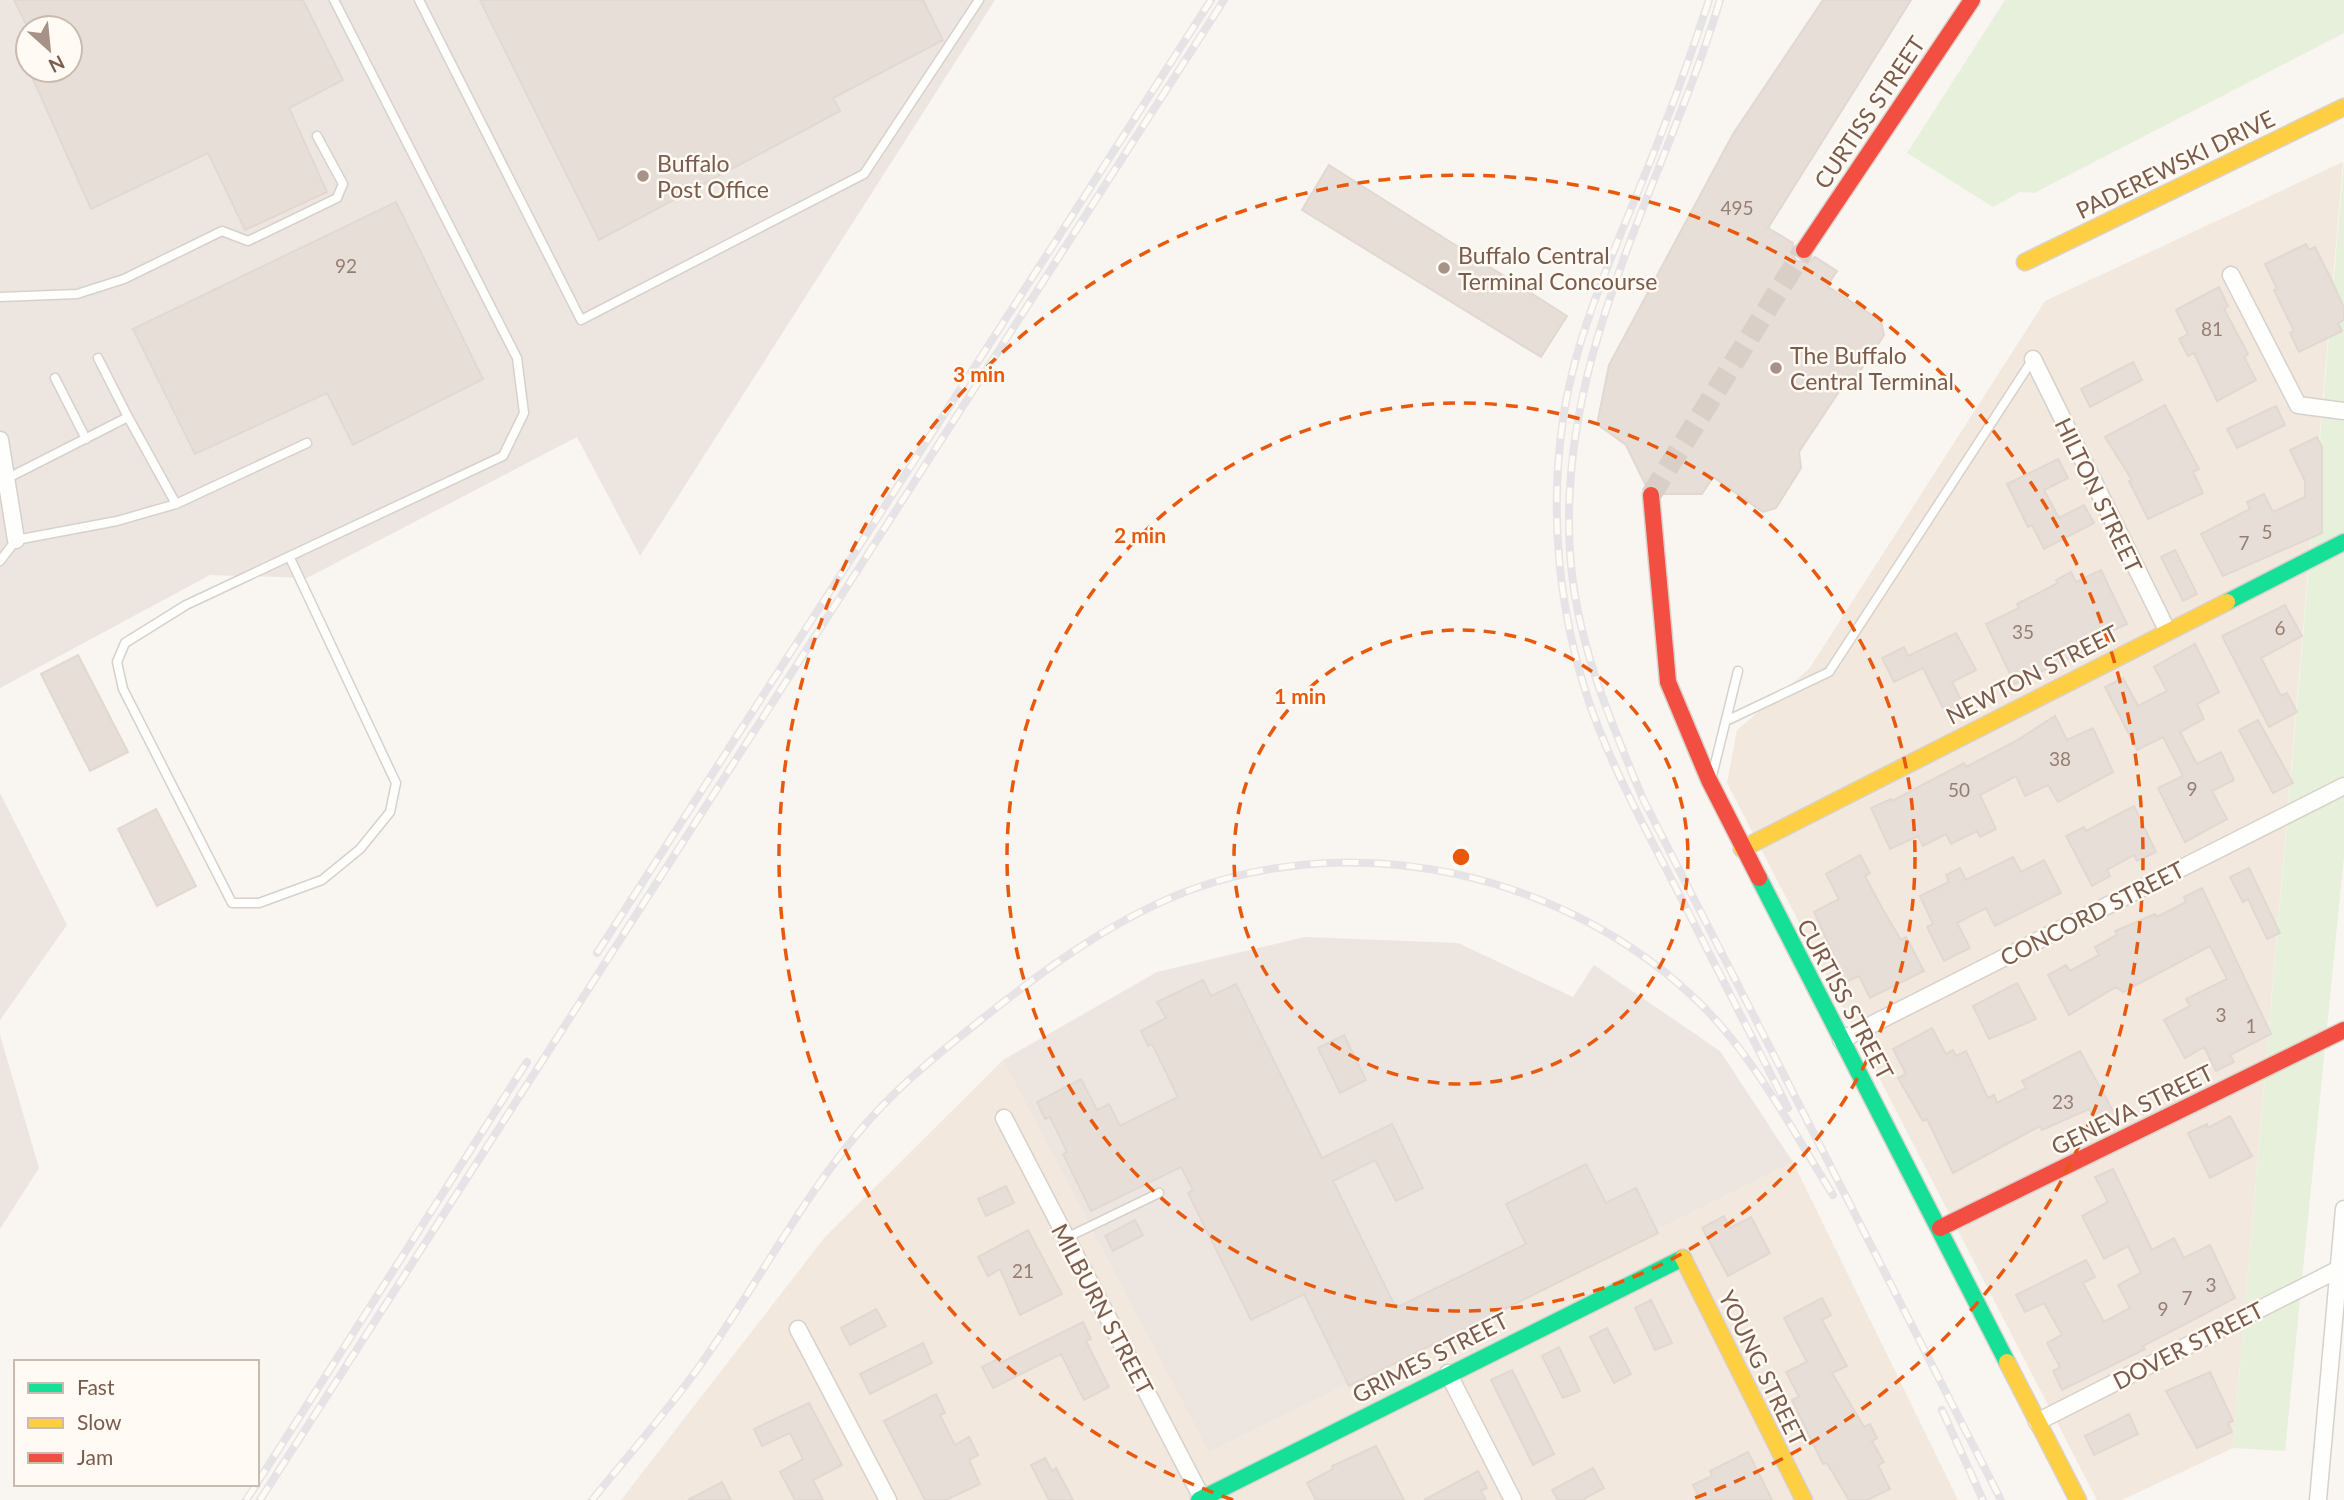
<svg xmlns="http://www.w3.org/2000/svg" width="2344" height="1500" viewBox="0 0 2344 1500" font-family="Lato,sans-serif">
  <rect width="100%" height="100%" fill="#f9f5f0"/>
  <path fill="#f2e8de" d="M2343 162 2233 1448 2122 1500H2097L1727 783 1737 730 1809 669 2045 301Z
    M1003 1060 1209 1453 1793 1162 1958 1500H621L825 1237Z"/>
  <path fill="#ede5e0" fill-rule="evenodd" d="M0 0H995L640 556 577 437 307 578 210 575 0 688ZM28 28H70V70H28Z
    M0 793 67 925 0 1020Z
    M1305 937 1458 943 1573 997 1594 965 1720 1051 1793 1162 1209 1453 1003 1060 1157 972Z
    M0 1035 39 1168 0 1229Z"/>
  <path fill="#e7f0db" d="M2005 0H2344V33L2034 193 2020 192 1993 207 1907 153Z
    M2344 161V856L2285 1451 2233 1448Z"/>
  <path fill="#e6ded7" stroke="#e2d8d2" stroke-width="2" d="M14 0H303L343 80 289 108 327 192 245 230 208 153 91 209 29 70H70V28H28Z
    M480 0H923L943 40 833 98 840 111 599 240Z
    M1823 0H1911L1768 228 1793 243 1792 255 1797 261 1809 262 1815 257 1837 271 1827 286 1881 321 1884 335 1856 377 1848 378 1799 452 1801 468 1776 508 1763 512 1713 477 1702 494H1664L1657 483 1645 484 1626 445 1597 424 1609 365 1733 134Z
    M1329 165 1567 316 1541 357 1302 210Z
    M396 202 483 379 353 445 327 393 195 454 133 329Z
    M2306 244 2309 250 2315 247 2332 281 2344 308V320L2338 323 2342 331 2299 352 2290 333 2294 331 2274 290 2277 289 2265 264Z
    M2219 287 2228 306 2224 309 2248 354 2244 357 2256 380 2217 401 2194 353 2188 356 2179 339 2188 334 2176 310Z
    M2133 362 2142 380 2090 407 2081 389Z
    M2165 405 2199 469 2193 472 2203 493 2148 519 2129 481 2132 480 2105 437Z
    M2276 406 2285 425 2237 448 2227 429Z
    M2317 437 2322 447V533L2223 576 2201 534 2250 509 2247 502 2264 494 2273 512 2305 497V481L2290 450Z
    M2058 459 2068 478 2044 490 2059 518 2084 505 2094 523 2044 549 2032 525 2028 527 2007 484Z
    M2175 550 2197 594 2183 601 2161 557Z
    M2101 570 2127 624 2107 633 2105 630 2078 644 2082 652 2015 684 1986 624 2019 608 2017 604 2058 583 2056 580 2071 572 2076 582Z
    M2285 605 2302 636 2261 658 2281 696 2287 693 2297 712 2269 727 2222 636Z
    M1956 633 1976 670 1952 682 1967 712 1949 720 1923 668 1894 682 1882 658 1904 647 1908 656Z
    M2195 644 2219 692 2197 704 2204 719 2180 732 2197 764 2221 752 2234 780 2212 791 2227 819 2185 842 2158 788 2183 776 2176 762 2163 737 2137 750 2105 687 2123 678 2138 706 2167 691 2154 667Z
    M78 655 128 752 90 771 41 674Z
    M2055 716 2067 740 2093 728 2113 772 2058 802 2048 785 2025 796 2016 776 1980 795 1996 829 1980 837 1977 831 1951 844 1946 834 1923 846 1918 836 1890 849 1871 808 1891 799 1892 801 1964 763 1966 767 2016 741Z
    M2258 720 2293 783 2273 793 2239 730Z
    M2134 806 2156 852 2137 861 2134 855 2107 870 2110 876 2092 886 2066 836 2084 827 2086 831Z
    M156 809 196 886 157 906 118 829Z
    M1860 855 1870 873 1865 876 1882 908 1901 940 1906 937 1924 971 1870 998 1859 976 1846 982 1814 912 1839 899 1826 874Z
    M2013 857 2021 872 2044 860 2061 893 1995 926 1986 908 1957 923 1970 948 1944 961 1927 927 1933 924 1920 896 1949 882 1946 875 1960 868 1966 880Z
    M2249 868 2280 933 2267 939 2248 899 2243 902 2230 877Z
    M2202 888 2271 1034 2230 1055 2234 1062 2216 1071 2204 1047 2185 1058 2164 1020 2190 1006 2186 999 2227 979 2210 946 2123 992 2116 987 2069 1015 2048 975 2066 965 2070 971 2099 955 2095 947 2117 935 2115 931 2155 914 2157 917 2186 902 2184 897Z
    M1203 980 1211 996 1236 984 1322 1158 1392 1124 1423 1188 1396 1201 1375 1160 1333 1181 1396 1308 1526 1244 1506 1204 1586 1164 1606 1203 1636 1188 1658 1233 1349 1386 1304 1294 1251 1320 1188 1193 1193 1190 1181 1167 1091 1211 1063 1154 1067 1152 1050 1117 1045 1119 1037 1102 1081 1079 1097 1110 1109 1104 1120 1126 1178 1097 1152 1044 1148 1046 1141 1031 1166 1018 1157 1002Z
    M2017 983 2036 1019 1989 1039 1973 1006Z
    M1932 1028 1946 1054 1953 1050 1956 1056 1966 1051 1988 1098 1994 1095 1997 1103 2026 1088 2022 1081 2080 1051 2117 1118 2099 1128 2089 1109 2042 1130 2040 1126 1953 1173 1927 1119 1923 1121 1898 1078 1906 1074 1893 1049Z
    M1344 1035 1366 1080 1340 1093 1318 1048Z
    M2230 1116 2252 1156 2210 1178 2188 1133 2207 1124 2208 1128Z
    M2113 1169 2152 1250 2174 1238 2184 1258 2210 1245 2235 1298 2143 1346 2145 1349 2131 1356 2062 1390 2053 1371 2060 1367 2047 1343 2062 1335 2044 1303 2025 1312 2016 1295 2086 1260 2095 1277 2083 1283 2104 1322 2130 1308 2118 1285 2141 1273 2128 1246 2104 1259 2082 1216 2108 1202 2095 1177Z
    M1006 1186 1014 1203 986 1216 978 1199Z
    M1724 1216 1730 1228 1751 1217 1770 1253 1728 1276 1702 1228Z
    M1135 1220 1143 1235 1113 1251 1105 1236Z
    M1028 1230 1062 1294 1020 1315 1000 1269 988 1276 978 1257Z
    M1822 1298 1831 1315 1822 1320 1847 1366 1832 1373 1864 1427 1870 1424 1877 1438 1872 1441 1884 1462 1878 1465 1890 1489 1867 1500H1849L1827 1463 1823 1464 1792 1400 1799 1397 1786 1372 1807 1362 1784 1318Z
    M1651 1300 1672 1343 1655 1350 1635 1308Z
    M876 1309 886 1326 850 1345 841 1328Z
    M1083 1322 1091 1339 1086 1341 1109 1387 1084 1400 1061 1354 993 1388 982 1367 998 1359 1000 1363Z
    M1607 1328 1631 1374 1614 1383 1590 1337Z
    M923 1343 932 1363 870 1394 860 1374Z
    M1559 1347 1580 1391 1563 1398 1542 1356Z
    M1512 1370 1554 1454 1533 1465 1491 1380Z
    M2210 1372 2233 1421 2228 1423 2232 1432 2197 1448 2166 1391Z
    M936 1394 945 1413 940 1415 955 1445 969 1437 978 1455 969 1460 980 1484 946 1500H925L884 1421Z
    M809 1403 842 1465 813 1480 823 1500H795L780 1472 803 1459 790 1433 762 1446 754 1429Z
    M2129 1414 2138 1434 2094 1455 2085 1436Z
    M1376 1446 1404 1500H1316L1307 1483 1333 1469 1332 1466Z
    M1748 1452 1772 1500H1700L1693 1485 1712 1476 1710 1471Z
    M1045 1458 1052 1471 1056 1468 1073 1500H1049L1031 1465Z
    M1593 1468 1604 1488 1582 1500H1558L1552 1490Z
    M1478 1471 1487 1488 1481 1491 1486 1500H1424Z
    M722 1482 731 1500H688Z"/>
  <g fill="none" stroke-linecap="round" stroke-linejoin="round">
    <path stroke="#d9cfc7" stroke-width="21" stroke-dasharray="21 10" stroke-linecap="butt" d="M1651 495 1804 250"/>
    <g stroke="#d7d1cb" stroke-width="11">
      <path id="lane" d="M419 0 581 320 864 174 979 0
        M0 297 77 294 124 279 222 231 248 241 337 198 343 184 317 136
        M98 358 128 417
        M55 378 86 439
        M176 504 307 443
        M290 558 396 783 390 812 360 849 322 880 259 903H232L123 689 117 662 125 643 186 605 503 456 524 413 517 358 334 0
        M0 561 16 540 117 521 176 504 128 417 6 479
        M1726 721 1829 672 2033 359
        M1712 776 1738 671
        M1066 1238 1159 1193"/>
    </g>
    <g stroke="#d7d1cb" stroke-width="19">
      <path id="street" d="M2231 275 2298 405 2344 411
        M2033 359 2167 630
        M0 440 16 540
        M1841 1040 2344 786
        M1004 1118 1203 1500
        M798 1329 888 1500
        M1448 1373 1513 1500
        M2037 1422 2339 1269
        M2318 1500 2344 1209"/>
    </g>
    <g stroke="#d9d2cb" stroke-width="19">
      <path id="fast" d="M2227 602 2344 542
        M1759 878 2007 1362
        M1199 1500 1683 1258"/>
    </g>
    <g stroke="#d9d2cb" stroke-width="19">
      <path id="slow" d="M2025 262 2344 107
        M1742 849 2227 602
        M1683 1258 1804 1500
        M2007 1362 2078 1500"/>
    </g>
    <g stroke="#d9d2cb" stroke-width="19">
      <path id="jam" d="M1804 250 1972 0
        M1651 495 1668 682 1709 780 1759 878
        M1940 1228 2344 1030"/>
    </g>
    <use href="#lane" stroke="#fefefd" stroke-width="8"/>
    <use href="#street" stroke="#fefefd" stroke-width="16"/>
    <use href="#fast" stroke="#16e098" stroke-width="16"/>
    <use href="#slow" stroke="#ffcf43" stroke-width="16"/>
    <use href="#jam" stroke="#f24e42" stroke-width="16"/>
    <g stroke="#e6e3e7" stroke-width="8">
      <path id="rail" d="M1709 0C1688 64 1665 127 1639 189 1609 263 1574 341 1563 420 1549 515 1559 612 1589 702 1612 769 1648 833 1680 896 1716 966 1752 1037 1788 1108
        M1720 0C1665 183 1557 354 1570 552 1575 639 1610 720 1643 799L2001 1500
        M597 953 1211 0
        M1942 1410 1983 1500
        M257 1483 527 1062
        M246 1500 257 1484
        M260 1500 1224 0
        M592 1500C627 1457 664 1415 696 1371 756 1288 802 1195 871 1118 904 1081 943 1050 982 1019 1046 968 1116 917 1193 889 1361 829 1559 874 1689 993 1750 1048 1789 1125 1833 1195"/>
    </g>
    <use href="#rail" stroke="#fffaf3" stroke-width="5" stroke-dasharray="16" stroke-linecap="butt"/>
  </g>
  <g fill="none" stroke="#e8590c" stroke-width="3.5" stroke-dasharray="12 9">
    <circle cx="1461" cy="857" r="227"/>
    <circle cx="1461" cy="857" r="454"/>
    <path d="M1233 1500A682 682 0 1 1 1689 1500"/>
  </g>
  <g fill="#a69286" stroke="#fffaf3" stroke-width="2.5">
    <circle cx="643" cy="176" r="7"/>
    <circle cx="1444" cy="268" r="7"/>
    <circle cx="1776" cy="368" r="7"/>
  </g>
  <g text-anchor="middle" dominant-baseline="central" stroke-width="5" stroke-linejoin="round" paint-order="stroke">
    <g font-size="19" fill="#977e72">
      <text x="1737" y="207">495</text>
      <text x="346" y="265">92</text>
      <text x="2212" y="328">81</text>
      <text x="2267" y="531">5</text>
      <text x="2244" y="542">7</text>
      <text x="2280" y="627">6</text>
      <text x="2023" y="631">35</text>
      <text x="2060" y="758">38</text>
      <text x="2192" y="788">9</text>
      <text x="1959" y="789">50</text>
      <text x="2221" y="1014">3</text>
      <text x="2251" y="1025">1</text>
      <text x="2063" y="1101">23</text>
      <text x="1023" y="1270">21</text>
      <text x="2211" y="1284">3</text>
      <text x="2187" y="1297">7</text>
      <text x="2163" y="1308">9</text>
    </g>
    <g font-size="23" fill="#7a5c4d" stroke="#fffaf3">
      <text transform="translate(1869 112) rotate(-56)">CURTISS STREET</text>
      <text transform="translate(2175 164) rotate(-26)">PADEREWSKI DRIVE</text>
      <text transform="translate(2099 495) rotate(64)">HILTON STREET</text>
      <text transform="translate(2032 674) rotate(-27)">NEWTON STREET</text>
      <text transform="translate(2092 913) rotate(-27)">CONCORD STREET</text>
      <text transform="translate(1846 999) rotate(62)">CURTISS STREET</text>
      <text transform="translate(2132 1109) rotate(-26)">GENEVA STREET</text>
      <text transform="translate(1103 1309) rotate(62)">MILBURN STREET</text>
      <text transform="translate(2188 1345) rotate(-27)">DOVER STREET</text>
      <text transform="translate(1430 1357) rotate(-27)">GRIMES STREET</text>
      <text transform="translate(1763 1368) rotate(64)">YOUNG STREET</text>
    </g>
    <g font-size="23" fill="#7a5c4d" stroke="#fffaf3" text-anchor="start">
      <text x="657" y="163">Buffalo<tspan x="657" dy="26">Post Office</tspan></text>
      <text x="1458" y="255">Buffalo Central<tspan x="1458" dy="26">Terminal Concourse</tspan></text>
      <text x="1790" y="355">The Buffalo<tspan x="1790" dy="26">Central Terminal</tspan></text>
    </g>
  </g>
  <circle cx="1461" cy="857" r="10" fill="#e8590c" stroke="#fffaf3" stroke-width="3.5"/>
  <g font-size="21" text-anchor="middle" font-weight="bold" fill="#e8590c" stroke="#fffaf3" stroke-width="5" stroke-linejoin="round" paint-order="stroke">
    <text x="979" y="382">3 min</text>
    <text x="1140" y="543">2 min</text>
    <text x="1300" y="704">1 min</text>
  </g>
  <rect x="14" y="1360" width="245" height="126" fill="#fffaf3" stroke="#cabbb1" stroke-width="2"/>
  <rect x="28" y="1383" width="35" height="10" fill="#16e098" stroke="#cabbb1" stroke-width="2"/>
  <text x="77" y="1395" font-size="21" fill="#7a5c4d">Fast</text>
  <rect x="28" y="1418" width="35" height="10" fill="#ffcf43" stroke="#cabbb1" stroke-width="2"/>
  <text x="77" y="1430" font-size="21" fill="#7a5c4d">Slow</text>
  <rect x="28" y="1453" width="35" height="10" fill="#f24e42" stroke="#cabbb1" stroke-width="2"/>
  <text x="77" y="1465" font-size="21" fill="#7a5c4d">Jam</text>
  <g transform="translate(49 49) rotate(153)"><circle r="33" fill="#fffaf3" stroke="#cabbb1" stroke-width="2"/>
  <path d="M0-5L12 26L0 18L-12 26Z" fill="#a69286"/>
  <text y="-10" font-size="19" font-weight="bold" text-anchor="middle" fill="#7a5c4d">N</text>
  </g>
</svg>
